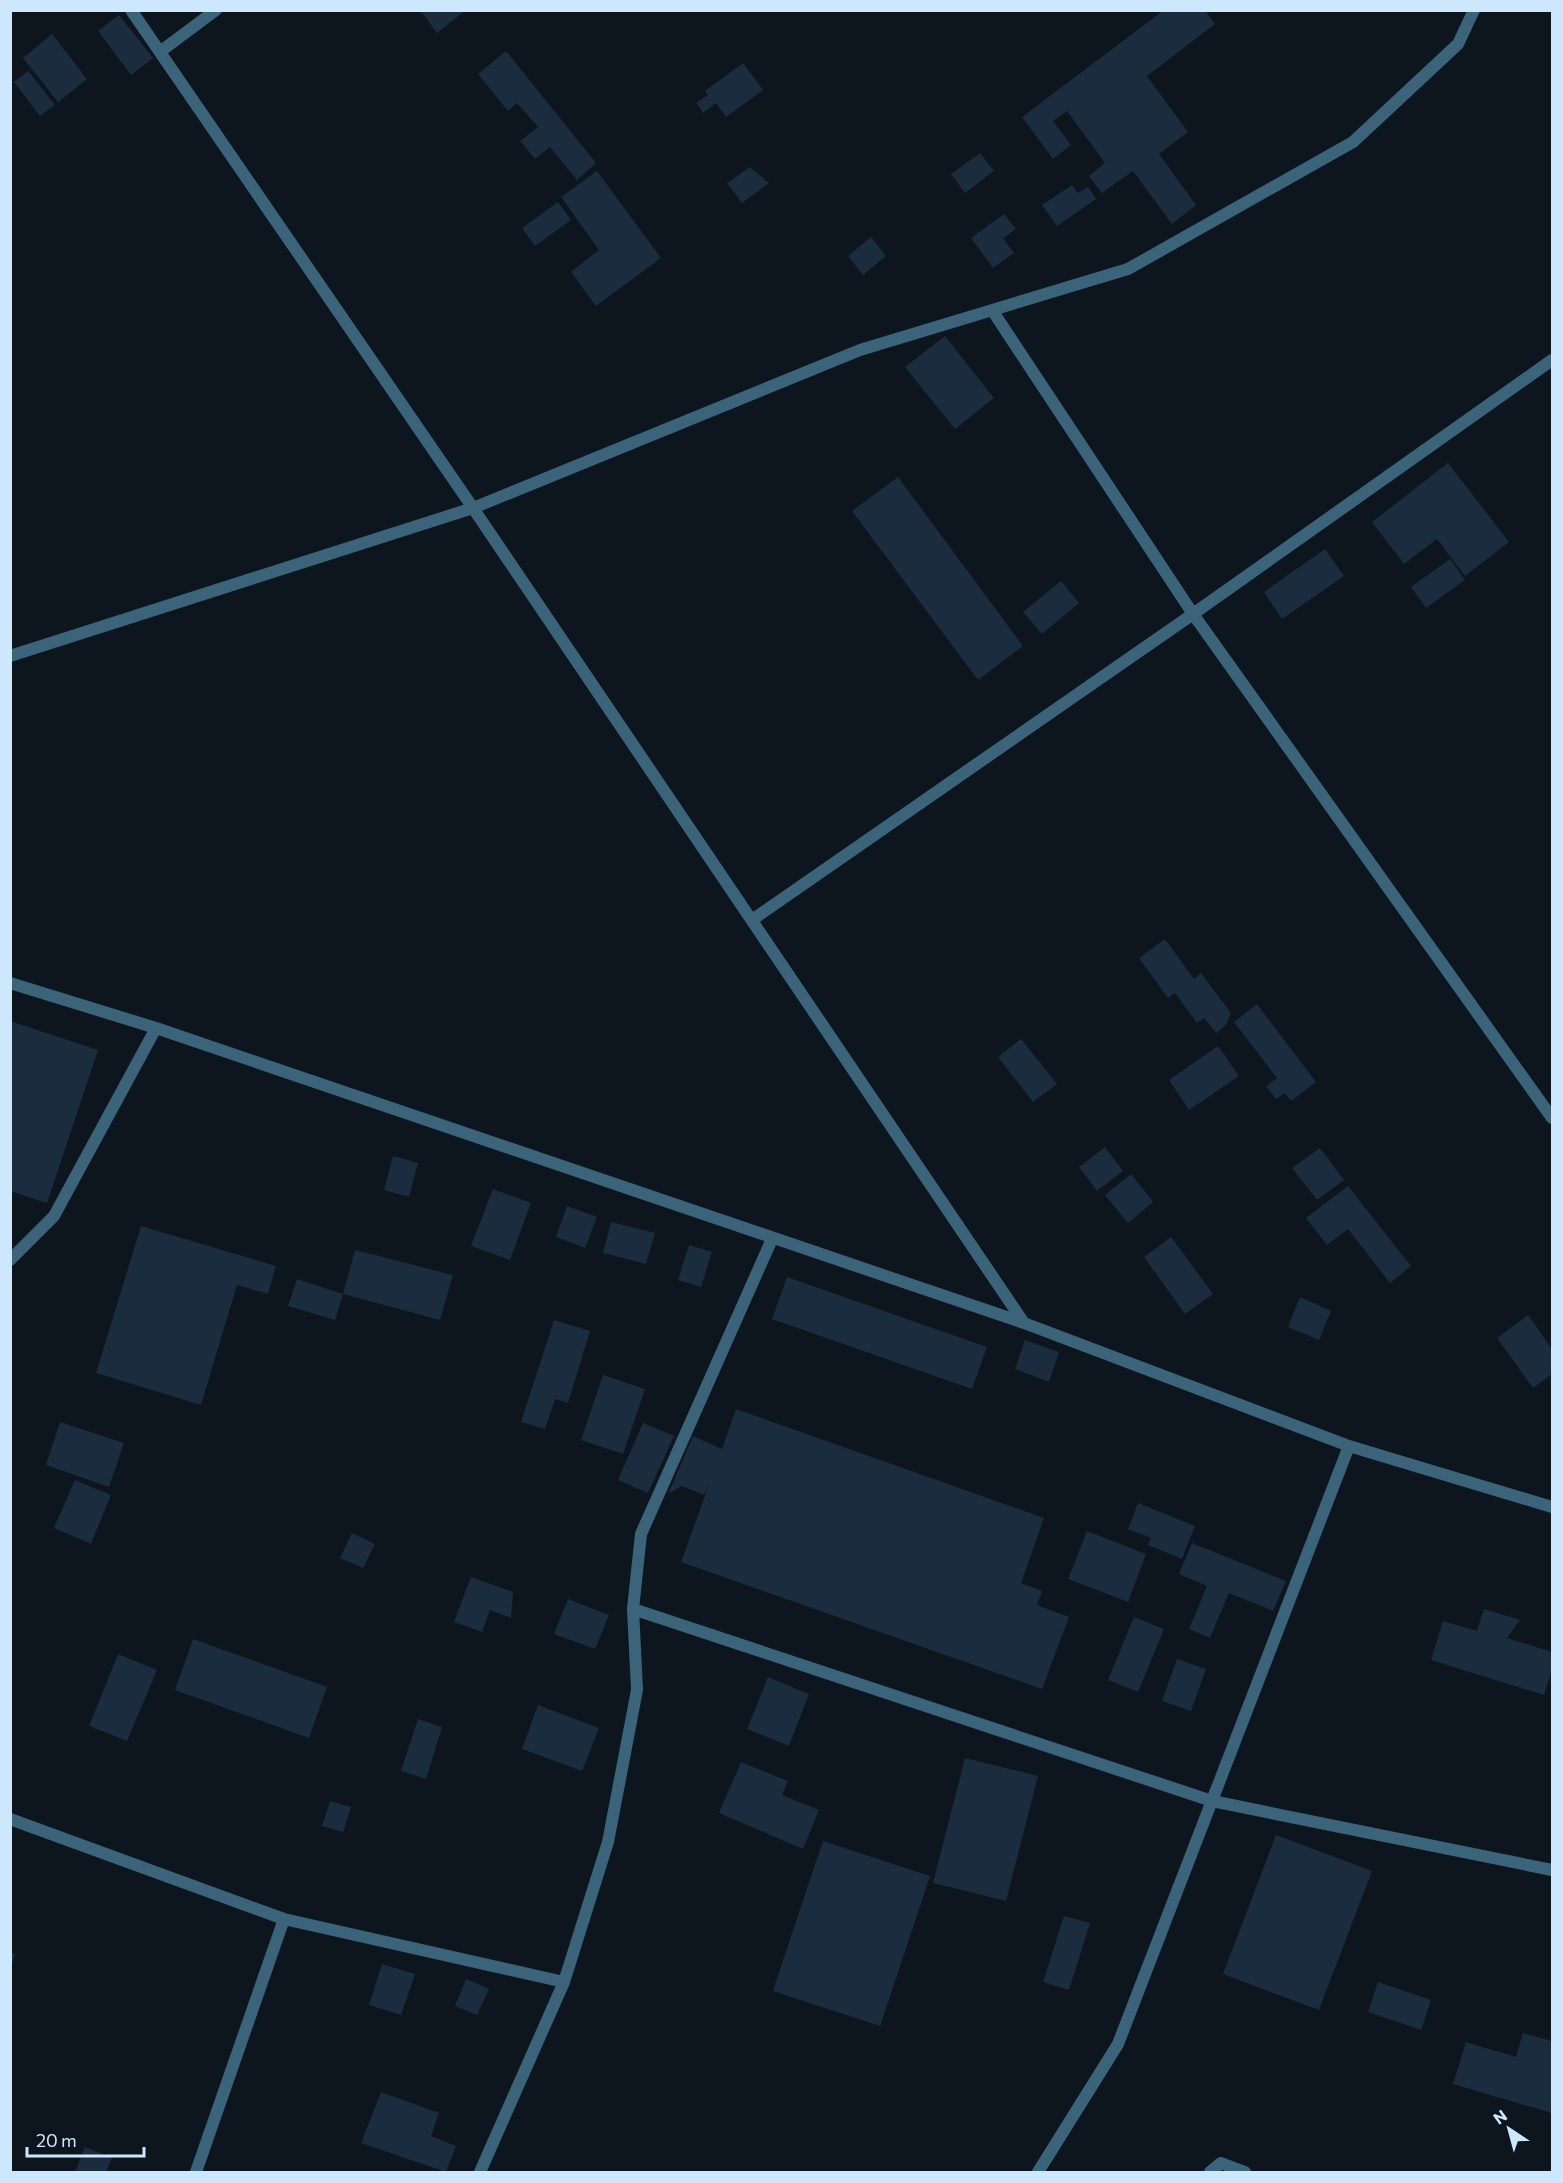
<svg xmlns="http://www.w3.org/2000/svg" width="1563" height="2183" viewBox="0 0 1563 2183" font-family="Commissioner,sans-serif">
  <rect width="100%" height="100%" fill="#0d161e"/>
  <path fill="#1a2c3d" d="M420 10H466L437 33Z
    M1164 10H1205L1215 24 1147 76 1188 132 1159 154 1196 205 1172 224 1133 171 1102 193 1089 176 1105 163 1067 111 1053 121 1071 145 1053 159 1022 117Z
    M119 15 153 58 131 75 98 31Z
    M52 34 87 79 58 102 23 58Z
    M506 51 596 163 577 180 550 147 535 159 520 141 538 127 517 103 508 111 478 74Z
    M743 63 763 90 726 117 716 103 703 113 696 103 708 95 705 91Z
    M28 71 55 105 40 116 14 82Z
    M980 153 994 171 965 193 951 174Z
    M750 167 769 183 742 203 727 183Z
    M597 171 661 258 596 306 571 272 599 250 561 197Z
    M1072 185 1078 193 1088 187 1096 199 1057 226 1042 205Z
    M558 202 571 220 535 246 522 228Z
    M1004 214 1016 229 1003 238 1014 253 993 268 971 238Z
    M871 237 886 256 863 275 848 256Z
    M945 336 994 398 955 429 905 367Z
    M1448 463 1509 542 1465 576 1437 539 1404 564 1372 522Z
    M898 477 1023 646 978 680 852 511Z
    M1325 549 1344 576 1282 619 1264 592Z
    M1450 559 1465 580 1426 608 1411 587Z
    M1061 581 1079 603 1042 634 1023 612Z
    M1165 939 1194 979 1201 973 1231 1013 1226 1025 1216 1033 1204 1018 1197 1023 1175 993 1168 998 1139 958Z
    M1257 1004 1316 1082 1291 1101 1285 1093 1276 1099 1266 1086 1277 1078 1234 1022Z
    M10 1021 98 1050 47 1203 10 1191Z
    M1021 1039 1057 1084 1033 1102 998 1057Z
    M1218 1046 1239 1076 1189 1110 1169 1080Z
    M1105 1147 1123 1171 1097 1191 1079 1167Z
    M1320 1148 1344 1180 1317 1200 1292 1168Z
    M393 1156 418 1163 409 1197 384 1190Z
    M1131 1174 1153 1202 1128 1223 1105 1195Z
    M1348 1186 1411 1266 1390 1283 1348 1229 1327 1245 1306 1218Z
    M493 1189 531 1203 510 1260 471 1246Z
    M567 1206 597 1217 585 1248 556 1237Z
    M611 1222 655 1233 646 1264 603 1253Z
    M141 1226 276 1266 268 1294 237 1285 201 1405 96 1373Z
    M1171 1237 1213 1294 1185 1314 1144 1257Z
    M689 1245 712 1252 701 1287 678 1280Z
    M355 1250 453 1275 440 1320 343 1294Z
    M787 1277 987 1347 972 1389 772 1319Z
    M297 1279 343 1294 335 1320 288 1306Z
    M1300 1297 1331 1311 1319 1340 1288 1327Z
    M1528 1315 1552 1349V1374L1533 1388 1497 1338Z
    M554 1320 590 1331 568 1403 555 1399 545 1429 521 1422Z
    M1025 1340 1059 1352 1049 1382 1015 1369Z
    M603 1375 645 1389 623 1454 581 1440Z
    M736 1409 1044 1518 1021 1583 1042 1591 1037 1605 1069 1617 1042 1689 681 1562 709 1485 704 1495 682 1486 668 1494 693 1436 722 1449Z
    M60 1422 124 1443 109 1487 46 1465Z
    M643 1423 674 1436 648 1493 618 1480Z
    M75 1480 111 1495 91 1544 54 1528Z
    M1138 1503 1195 1526 1182 1559 1148 1545 1151 1538 1128 1529Z
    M1087 1531 1146 1554 1128 1602 1068 1579Z
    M352 1533 375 1544 363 1568 340 1558Z
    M1192 1543 1286 1581 1273 1611 1229 1593 1210 1638 1189 1629 1207 1586 1179 1574Z
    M471 1577 513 1592 511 1618 490 1610 482 1632 454 1622Z
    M568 1599 609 1615 595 1649 554 1634Z
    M1484 1609 1520 1620 1507 1638 1552 1652V1669L1544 1695 1431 1660 1443 1621 1477 1631Z
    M1134 1617 1164 1629 1138 1692 1108 1680Z
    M193 1639 327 1687 309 1738 175 1690Z
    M118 1654 157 1670 127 1741 89 1726Z
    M1177 1659 1206 1669 1191 1711 1162 1701Z
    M768 1677 809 1694 789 1746 747 1729Z
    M538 1705 599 1728 582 1771 522 1749Z
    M418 1719 442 1727 426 1779 401 1771Z
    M965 1758 1038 1776 1006 1901 933 1883Z
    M741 1762 788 1781 782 1795 819 1810 803 1849 719 1813Z
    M330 1801 351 1807 343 1832 322 1826Z
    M1276 1835 1372 1871 1319 2010 1223 1974Z
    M823 1841 930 1876 880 2026 773 1991Z
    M1064 1916 1090 1923 1069 1990 1043 1982Z
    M10 1953 15 1954 11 1967H10Z
    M382 1964 415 1974 401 2015 369 2005Z
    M466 1979 489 1989 477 2015 455 2006Z
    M1378 1982 1431 2000 1421 2030 1368 2012Z
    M1523 2033 1552 2041V2113L1453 2084 1466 2042 1516 2057Z
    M381 2092 439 2113 431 2136 456 2146 446 2172 361 2143Z
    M85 2147 112 2158 106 2172H75Z"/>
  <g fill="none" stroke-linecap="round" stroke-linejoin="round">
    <path stroke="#3b647a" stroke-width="12" d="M131 10 473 508 1024 1323
      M161 51 216 10
      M992 310 1193 614 1552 1118
      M10 656 473 508 860 350 1128 269 1353 142 1458 44 1474 10
      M752 920 1193 614 1552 360
      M10 983 156 1028 1024 1323 1349 1446 1552 1507
      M10 1260 54 1216 156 1028
      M633 1609 1212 1801 1552 1870
      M10 1819 284 1919 564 1982
      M1221 2163 1245 2172
      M196 2172 284 1919
      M480 2172 564 1982 608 1842 637 1690 633 1609 641 1534 772 1239
      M1038 2172 1118 2044 1349 1446
      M1210 2172 1221 2163"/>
  </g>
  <rect width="1563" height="2183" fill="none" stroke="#cde8fc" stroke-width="24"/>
  <g transform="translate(1509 2129) rotate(324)" stroke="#0d161e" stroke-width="4.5" paint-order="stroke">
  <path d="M0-4.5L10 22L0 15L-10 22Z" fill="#cde8fc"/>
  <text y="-9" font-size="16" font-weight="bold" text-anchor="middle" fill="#cde8fc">N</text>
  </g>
  <path d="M27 2147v9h117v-9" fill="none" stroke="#cde8fc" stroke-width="3"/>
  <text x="36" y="2147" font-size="18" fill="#cde8fc" stroke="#0d161e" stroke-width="4.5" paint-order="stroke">20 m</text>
</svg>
